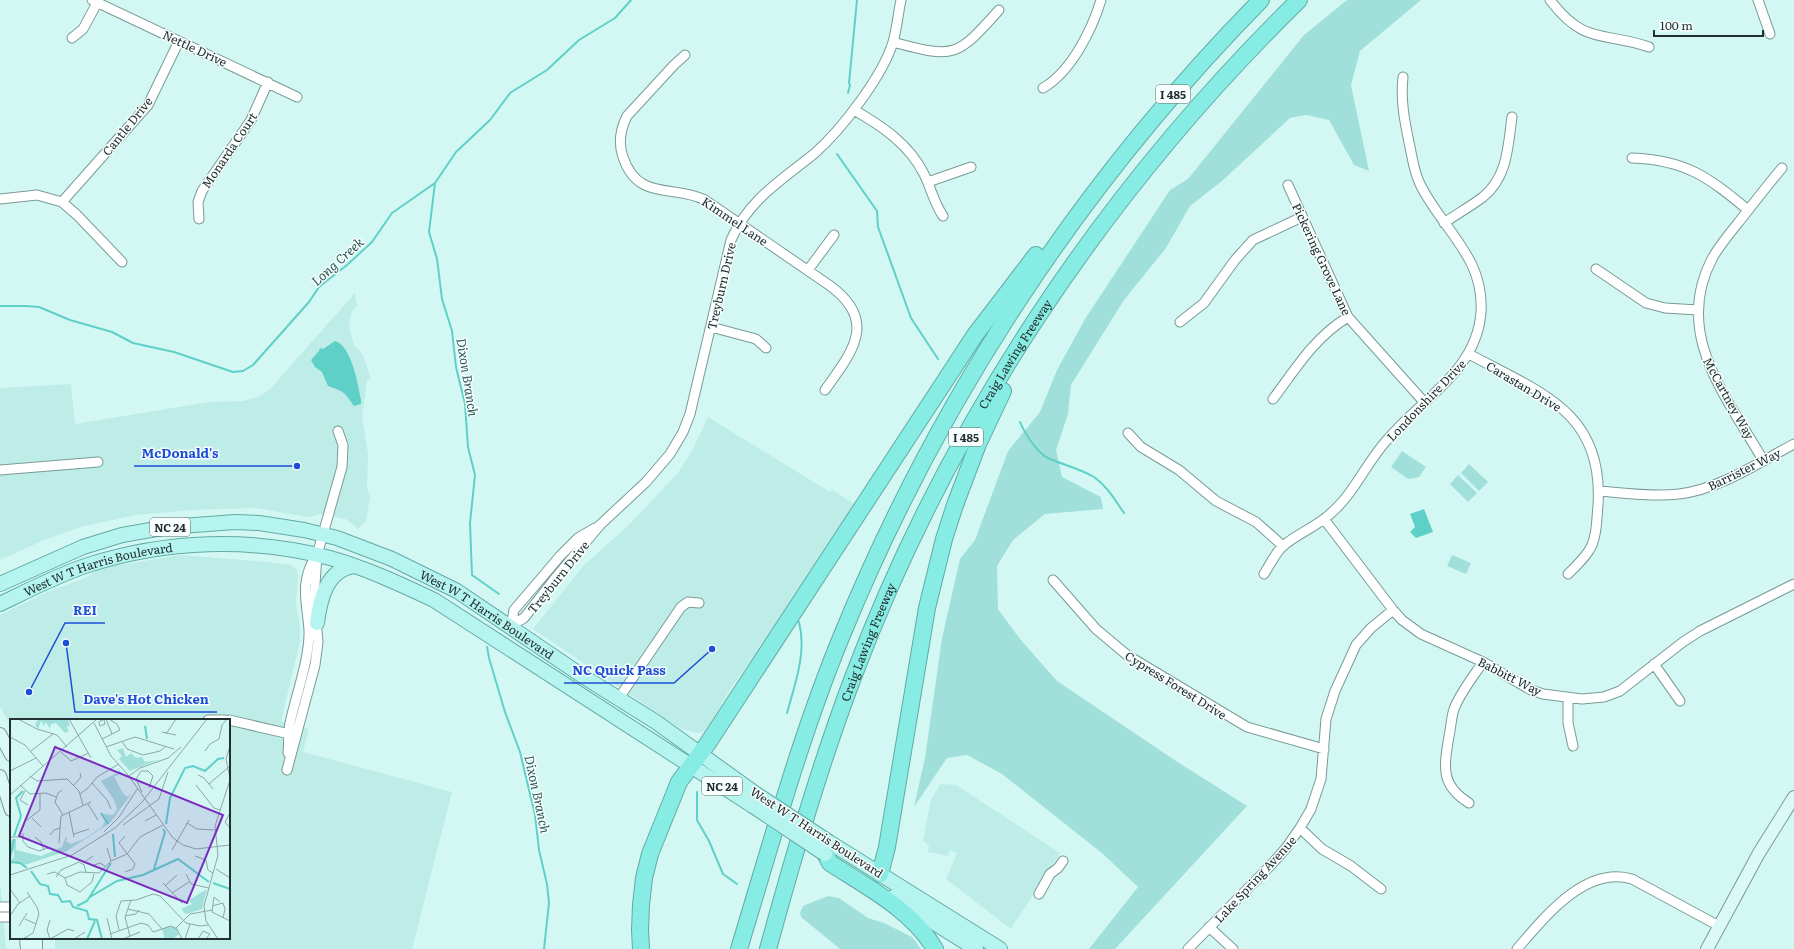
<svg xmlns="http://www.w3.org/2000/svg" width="1794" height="949" viewBox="0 0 1794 949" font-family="Literata,serif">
  <rect width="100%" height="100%" fill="#d3f8f4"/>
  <path fill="#beece7" d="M355 293 357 306 352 311 349 326 354 345 363 355 371 379 367 380 362 417 368 454 367 488 370 497 366 521 358 529 346 519 321 514 308 517 255 508 192 510 135 515 80 527 42 541 0 560V388L71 384 75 424 209 402 243 401 258 397 270 389Z
    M708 417 830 492 832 490 856 505 780 621 733 685 709 725 702 732 697 733 681 729 533 629 584 565 628 526 677 474 691 453Z
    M180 555 267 562 290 565 297 569 298 574 296 603 300 627V641L281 721 309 729 303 752 452 792 412 949H55V938H229V720H11V726L0 706V615L45 593 87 577 97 570 114 566Z
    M940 784 956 785 1060 853 1011 929 946 879 957 853 950 850 948 856 928 852 929 846 923 840 931 800Z
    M0 883 6 949H0Z"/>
  <path fill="#a1e0da" d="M1347 0H1421L1360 51 1351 85 1369 171 1354 165 1329 120 1306 115 1290 118 1222 181 1190 206 1166 248 1124 300 1071 385 1068 414 1056 450 1062 477 1101 497 1103 509 1045 514 1013 540 997 566 998 609 1020 639 1057 681 1176 761 1247 806 1115 949H1089L1138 887 1103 854 1002 774 967 755 947 758 914 807 925 758 942 638 960 559 975 540 1008 451 1040 412 1057 370 1085 319 1170 190 1188 179 1304 35Z
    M1402 451 1426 467 1419 477 1408 479 1391 467Z
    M1469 464 1488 482 1479 491 1461 473Z
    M1458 475 1477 493 1468 502 1450 484Z
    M1452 555 1471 563 1466 574 1447 566Z
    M828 896 839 898 868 918 884 923 912 937 921 949H840L801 917 800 913 803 906Z"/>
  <path fill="#5fd0c7" d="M335 341C352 346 358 385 361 400V404L354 406C344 392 345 392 328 386L322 372 315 367 311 360 319 351 320 348 323 349Z
    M1424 509 1433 532 1416 538 1410 532 1415 527 1410 514Z"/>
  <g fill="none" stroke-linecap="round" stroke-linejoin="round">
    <path stroke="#5fd0c7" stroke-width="2" d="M848 93 850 85 849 83 857 0
      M837 154 877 211 878 227 911 318 938 359
      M435 183 429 232 437 259 442 299 452 331 456 367 465 404 468 447 475 475 470 523 472 575 499 594
      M0 306H26L39 307 70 320 112 332 133 343 174 352 233 372 243 371 253 365 309 302 319 287 347 265 372 242 392 213 435 183 456 152 490 120 510 93 547 70 579 40 615 18 631 0
      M1020 422C1024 432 1037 453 1048 458 1063 465 1079 468 1094 477 1107 486 1115 500 1124 513
      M487 647 489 658 505 712 520 752 535 815 539 850 547 884 549 903 544 949
      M787 713C795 684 807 652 799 622
      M697 792V820L709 841 723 874 737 884"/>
    <g stroke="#789b98" stroke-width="11">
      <path id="street" d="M92 0 297 97
        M1550 0C1585 46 1603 31 1649 47
        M1758 0 1770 34
        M72 38 83 29 97 3
        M893 42C955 59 957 57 999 10
        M685 55 674 65 627 116C620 130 618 143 623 157 638 202 674 184 705 200L829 285C879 321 852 352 825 390
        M1043 88C1071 72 1092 30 1101 0
        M854 110C882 126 909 144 924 174 931 188 934 203 943 216
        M1632 158C1686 160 1708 177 1748 210
        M928 182 971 167
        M1288 185 1348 317 1424 402
        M0 199 37 195 62 202 77 215 122 262
        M62 202 148 105 179 41
        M199 219 198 202 202 191 251 120 268 82
        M1444 223C1457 214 1471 206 1483 197 1508 177 1508 145 1512 117
        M1596 269 1646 303 1665 308 1698 310
        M808 270 834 235
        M1180 322 1204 303 1235 260 1253 240 1302 217
        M711 327 756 339 766 348
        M1469 354C1539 392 1604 411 1598 505 1595 544 1596 547 1568 574
        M1273 399C1297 367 1314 338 1348 317
        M1128 433 1141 447 1179 470 1216 501 1256 522 1283 546
        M1763 460C1726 396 1672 333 1713 257 1720 245 1730 233 1738 223 1753 204 1767 186 1782 168
        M0 470 98 462
        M1599 491C1625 493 1652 497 1679 494 1720 489 1758 463 1794 444
        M1324 519 1393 610 1402 620 1421 634 1483 662 1531 690 1543 694 1582 699 1604 697 1620 691 1683 642 1700 631 1794 584
        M1264 574C1270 565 1275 553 1283 546 1297 534 1316 527 1330 514 1354 494 1366 463 1387 440 1421 399 1477 371 1481 312 1482 296 1479 280 1472 265 1458 236 1434 213 1420 184 1415 174 1413 163 1411 152 1406 127 1400 104 1403 77
        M1053 580 1096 629 1127 655 1247 727 1324 749
        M512 625 524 618 553 581 600 525 646 482 670 454 683 432 690 414 731 240C749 199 782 180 815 153 841 130 883 76 893 42 897 28 898 14 901 0
        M511 627 514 610 538 582 560 556 578 538 595 528
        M1654 664 1680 701
        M619 698 681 607 688 602 699 603
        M1568 698V723L1573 746
        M208 720H225
        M229 720 294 735
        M288 753C289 743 288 732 290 723 296 695 310 658 309 630 307 601 299 583 316 556
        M287 770 315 665 318 642 314 599 317 555 342 467 343 445 338 431
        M1469 803C1440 785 1444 767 1449 736 1451 728 1451 718 1454 709 1460 693 1473 677 1483 662
        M1300 828 1322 849 1351 866 1381 889
        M1039 894 1050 874 1058 868 1063 861
        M0 907H11
        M0 917H11
        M1209 927 1233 949
        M1188 949 1270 866 1286 848 1300 828 1311 809 1321 779 1326 719 1335 691 1356 645 1371 628 1393 610
        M1517 949C1544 918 1585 865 1632 879L1719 926"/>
    </g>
    <g stroke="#789b98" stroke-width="14">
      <path id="secondary" d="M0 734 11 755
        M0 776 11 810
        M26 938 27 949
        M36 938V949
        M1707 949 1759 853 1794 797"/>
    </g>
    <g stroke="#63aaa5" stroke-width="16">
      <g id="primary">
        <path id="s1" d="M0 584 83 547 122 535 168 527 235 522 259 523 304 530 337 538 392 559 457 591 581 675 656 722 756 794"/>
        <path id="s2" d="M0 604C29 590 58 575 88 565 166 540 251 537 330 558 366 568 400 584 434 600L753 806"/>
        <path d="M317 623C320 600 326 570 354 566"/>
        <path d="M829 842 1000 949"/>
        <path d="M893 897 976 949"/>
      </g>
    </g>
    <g stroke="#63aaa5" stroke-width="18">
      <g id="highway">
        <path d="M825 854 830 863C867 887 912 910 935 949"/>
        <path d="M880 874 887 847 927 608 944 539 955 505 978 444 1003 391"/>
        <path d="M641 949 640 930 641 905 644 878 650 854 679 782 708 743 975 335 1036 255"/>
        <path d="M739 949C771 844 800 737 842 635 939 398 1081 183 1261 0"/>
        <path id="s3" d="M768 949C793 858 819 768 852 680 948 424 1104 191 1299 0"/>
      </g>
    </g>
    <use href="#street" stroke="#fff" stroke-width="9"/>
    <use href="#secondary" stroke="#dbf9f7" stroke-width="12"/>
    <use href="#primary" stroke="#b6f4ef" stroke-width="14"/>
    <use href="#highway" stroke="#86ece4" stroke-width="16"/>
    <g stroke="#63aaa5" stroke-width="16" stroke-linecap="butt">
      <path id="primary-bridge" d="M756 794 829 842
        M753 806 825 854"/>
    </g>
    <use href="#primary-bridge" stroke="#b6f4ef" stroke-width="14"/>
  </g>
  <g text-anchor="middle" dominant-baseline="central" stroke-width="3" stroke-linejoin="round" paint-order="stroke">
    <g fill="#f7fefd" stroke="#626e6d" stroke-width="1">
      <rect x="1156" y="85" width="34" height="18" rx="3"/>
      <rect x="949" y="428" width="34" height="18" rx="3"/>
      <rect x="150" y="518" width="40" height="18" rx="3"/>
      <rect x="702" y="777" width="40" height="18" rx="3"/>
    </g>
    <g font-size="11" font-weight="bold" fill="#22302f">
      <text x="1173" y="94">I 485</text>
      <text x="966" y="437">I 485</text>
      <text x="170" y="527">NC 24</text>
      <text x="722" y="786">NC 24</text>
    </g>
    <g font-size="12" fill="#22302f" stroke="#f7fefd">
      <text transform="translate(195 48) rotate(25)">Nettle Drive</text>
      <text transform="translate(127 126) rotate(-51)">Cantle Drive</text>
      <text transform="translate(229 150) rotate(-56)">Monarda Court</text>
      <text transform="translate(735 221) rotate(34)">Kimmel Lane</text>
      <text transform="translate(1322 259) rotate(65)">Pickering Grove Lane</text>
      <text transform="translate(721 286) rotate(-77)">Treyburn Drive</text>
      <text stroke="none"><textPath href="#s3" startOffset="647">Craig Lawing Freeway</textPath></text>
      <text transform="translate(1524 386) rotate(31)">Carastan Drive</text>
      <text transform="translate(1729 398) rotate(61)">McCartney Way</text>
      <text transform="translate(1426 400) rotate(-46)">Londonshire Drive</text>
      <text transform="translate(1744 469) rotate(-26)">Barrister Way</text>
      <text stroke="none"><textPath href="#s2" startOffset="105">West W T Harris Boulevard</textPath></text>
      <text transform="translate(558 577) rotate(-51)">Treyburn Drive</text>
      <text stroke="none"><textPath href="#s1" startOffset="518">West W T Harris Boulevard</textPath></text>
      <text stroke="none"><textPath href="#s3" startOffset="323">Craig Lawing Freeway</textPath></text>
      <text transform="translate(1510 676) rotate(27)">Babbitt Way</text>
      <text transform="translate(1176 685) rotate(32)">Cypress Forest Drive</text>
      <text transform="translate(817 832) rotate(33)">West W T Harris Boulevard</text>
      <text transform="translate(1255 879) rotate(-47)">Lake Spring Avenue</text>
    </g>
    <g font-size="13" font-style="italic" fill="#2a5a57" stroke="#f7fefd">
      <text transform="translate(337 261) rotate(-42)">Long Creek</text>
      <text transform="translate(468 377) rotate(81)">Dixon Branch</text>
      <text transform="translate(538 794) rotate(78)">Dixon Branch</text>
    </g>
  </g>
  <g transform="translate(10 719)">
    <rect width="220" height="220" fill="#d3f8f4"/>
    <path d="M28 0H58L60 8 56 6 59 12 55 14 46 4 41 5 40 10 36 3 34 7 31 2 28 10 25 6ZM113 29 116 38 121 34 126 39 132 38 135 43 148 41 120 52 109 40 112 37 107 31ZM107 49 112 54 104 58 113 74 117 78 122 74 100 104 57 132 15 146 0 142 4 138V132L0 134V123L3 120H6V131L31 137 52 128 56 117 57 123 61 125 74 120 92 108 96 100 93 95 103 96 107 90 104 81 91 62 109 53ZM197 170 192 190 176 195 171 190 182 185 179 181ZM158 207 165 208 169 215 163 220H155L152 210Z" fill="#a1e0da"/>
    <path fill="none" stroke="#5fd0c7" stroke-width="2" d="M135 7 137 20M91 94 98 105M156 105 160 79 175 49 183 47 195 52 208 40 214 39M103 115 105 138M4 117 11 97 6 79 13 72M0 139 4 120M0 143 10 144 17 149M144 150 155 113 153 110M21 152 30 165 38 167 40 175 48 176 52 183 60 182 63 188 77 192 79 200 87 201 92 220M203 164 220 170M80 178 107 162 133 156 168 140 199 163M67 187 77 182 101 144M77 220 85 202"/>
    <path fill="none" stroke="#8ca8a5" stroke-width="1" d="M8 0 27 10 47 16 57 28M59 0 81 39M96 0 102 15M94 1 95 5 90 7 89 4V3L94 0M84 4 101 37 118 56 163 119 173 126 186 130 220 126M152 13 166 16M156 15 166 0M0 18 15 26 33 47M92 20 110 11 107 5 99 0M112 22 117 30 133 36 150 32 155 28M220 27 216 40 220 59M96 28 125 18 164 30M21 32 43 15M195 32 200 25 209 20 212 6 217 0M51 33 61 42 79 34M0 52 26 39M188 56 194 59 203 70M20 57 27 62 57 60 69 72 73 86M119 57 130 49 158 39 171 28M82 64 97 81 101 90M199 65 220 47M10 66 20 75 36 74 46 78M64 66 71 58 70 54M186 66 204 89 210 91M52 71 48 74 45 83 53 96M15 72 10 81 18 86M132 73 126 60 131 52H138L143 57 139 69M70 75 78 69 87 58 109 45M0 76 87 0M78 85 88 101M59 93 64 118M220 94 215 103 220 109M22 99 31 108M17 101 30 91V75M135 102 146 96M177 104 187 110 205 111M113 106 149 80 158 53M94 113 109 98 128 69M13 114V122L18 128 29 132 38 129M64 115 79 110M40 116 44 111 50 109M115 117 109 124 125 145 123 150 115 153M0 118H13M25 118 31 123 34 131M49 124 51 97 81 83M97 129 101 142M162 131 179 101M185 137 196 141 198 151 203 154M73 144 83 137M84 146 90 144 95 147M206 150 220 159M37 155 45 153 55 159 70 153 89 154 101 142 117 135 130 118 153 106M176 155 181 165 199 169M0 156 62 136 105 109 132 83 197 0M46 158 51 151 69 143 74 146 76 153M55 159 57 166 70 173 82 163 84 155M153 164 172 184M155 167 167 156M0 170 10 184M162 174 179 163M210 183 204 178 202 193 220 202M202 187 213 184 215 190 213 199M118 190 139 195 152 210M0 197 8 185 20 177M115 197 126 195 129 191M97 199 102 220M15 200 26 205M40 201 37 211 40 220 58 210 64 212M9 207 17 194M166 209 180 195 202 191M109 211 106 197 111 182 126 181 143 175 150 177 176 204 190 207 198 206M143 213 161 207 167 210 172 220M100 215 131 204 138 206 143 213M120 217 115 198 121 181M13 220 23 214 29 195 27 188 17 173M64 220 75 213M113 220 130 213M175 220 180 205M188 220 193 212 200 215 196 220M208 220 196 202 194 187 208 136 205 107 220 61"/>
    <path fill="#7b2cbf" fill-opacity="0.15" stroke="#7b2cbf" stroke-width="2" d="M45 28 213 96 177 184 9 117Z"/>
    <rect width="220" height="220" fill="none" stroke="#22302f" stroke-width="2"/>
  </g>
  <path fill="none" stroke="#1d4ed8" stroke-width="1.5" d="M297 466L227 466H134M29 692L65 623H105M712 649L674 683H564M66 643L75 712H217"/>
  <g fill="#1d4ed8" stroke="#f7fefd" stroke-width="1.5">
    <circle cx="297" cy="466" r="4"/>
    <circle cx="29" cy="692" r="4"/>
    <circle cx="712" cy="649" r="4"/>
    <circle cx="66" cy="643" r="4"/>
  </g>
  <g font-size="13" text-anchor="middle" font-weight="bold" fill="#1d4ed8" stroke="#f7fefd" stroke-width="3" stroke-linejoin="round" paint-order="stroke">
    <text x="180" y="458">McDonald's</text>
    <text x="85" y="615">REI</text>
    <text x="619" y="675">NC Quick Pass</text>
    <text x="146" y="704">Dave's Hot Chicken</text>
  </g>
  <path d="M1654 30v6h109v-6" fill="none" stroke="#22302f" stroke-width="2"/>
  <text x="1660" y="30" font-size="12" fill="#22302f" stroke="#f7fefd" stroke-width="3" paint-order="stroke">100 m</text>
</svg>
